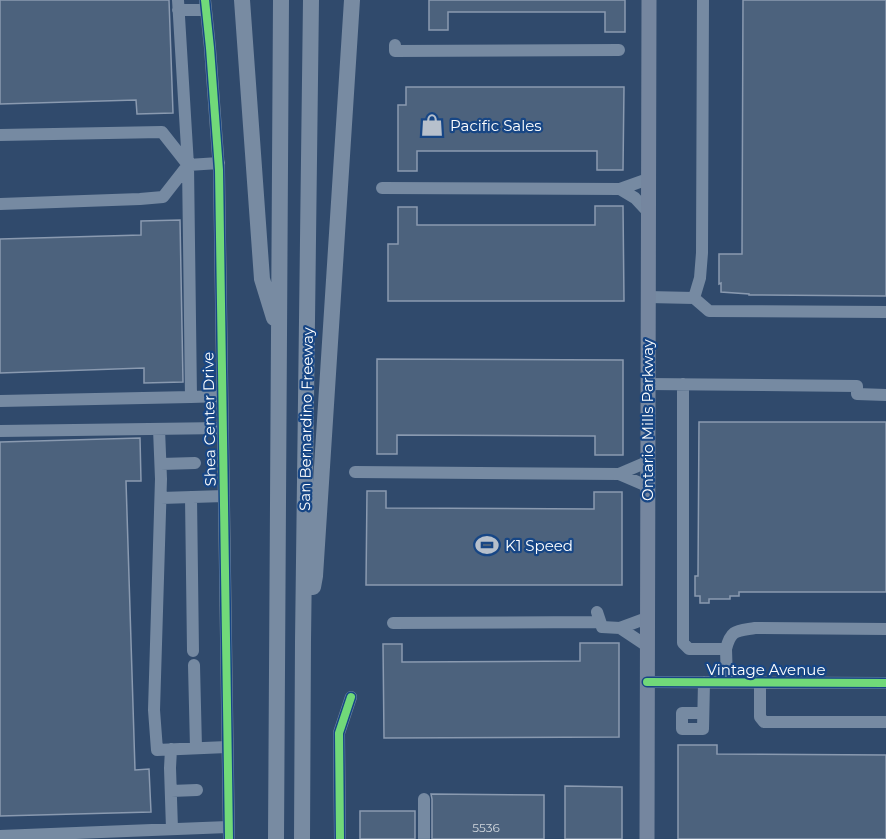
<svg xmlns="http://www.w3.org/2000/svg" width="886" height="839" viewBox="0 0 886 839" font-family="Montserrat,sans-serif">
  <rect width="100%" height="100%" fill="#304a6c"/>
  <path fill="#4c627d" stroke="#8a9ab0" stroke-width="1.5" d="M0 0H169L173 113 137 114 136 100 0 104Z
    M429 0H625V32H605V12H448V30H429Z
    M743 0H886V296L749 295V294L721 292V283L719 284V254H742Z
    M406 87H624L623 170H597V151H417V171H398V105H406Z
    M595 206H623L624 301H388V244H398V207H417V225H595Z
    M180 220 183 382 144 383V368L0 373V239L141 235V221Z
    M377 359 623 360V455H595V436L397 435V454H377Z
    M699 422H886V592H739V596H730V599H709V603H700V596H695V576H698Z
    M140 438 141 481H126L135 770 149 769 151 812 0 816V442Z
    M367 491H386V508L594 509V492H622V585H366Z
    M580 643H619V737L384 738 383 644H402V662L580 661Z
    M678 745H717V754L886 755V839H678Z
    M565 786 622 787V839H565Z
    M431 794 544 795V839H432V799Z
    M360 811H415V839H360Z"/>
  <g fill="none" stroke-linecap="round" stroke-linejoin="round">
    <path stroke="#768aa2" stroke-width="12" d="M178 0 188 165 191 397 222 396
      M205 0 210 48 219 170 229 839
      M178 10H206
      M395 45V51L619 50
      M0 135 162 132 188 165
      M382 188 620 189 648 179
      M620 189 635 198 648 212
      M0 204 140 199 163 197 188 165 219 163
      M648 297 694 298 709 311 886 312
      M694 298 700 278 702 253 703 0
      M648 384 857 386V394L886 395
      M683 384V643L689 649H726L727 682
      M0 401 191 397
      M159 429 161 479 154 710 157 750 227 747
      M0 431 223 428
      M161 464 195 463
      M355 472 619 474 647 486
      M619 474 647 462
      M191 497 193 651
      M161 498 224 496
      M597 612 602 627 620 628 647 618
      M393 623 600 622
      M620 628 647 646
      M726 649C731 629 737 631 755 628L886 629
      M194 665 196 748
      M647 682 886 683
      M760 682V717L764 722H886
      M703 713H682V729H703L704 682
      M171 749 170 768 172 829
      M171 791 197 790
      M0 836 228 827
      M340 839 339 733 351 697
      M424 839V799"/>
    <path stroke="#75869f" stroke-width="15" d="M647 839 649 0"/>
    <path stroke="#788ba2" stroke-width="16" d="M242 0 262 279 274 318
      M313 587 315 576 352 0
      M276 839 281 0
      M302 839 303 641 311 0"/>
    <g stroke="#174685" stroke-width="11">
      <path id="cycleway" d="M205 0 210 48 219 170 229 839
        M647 682 886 683
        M340 839 339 733 351 697"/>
    </g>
    <use href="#cycleway" stroke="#71d979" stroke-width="8"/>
  </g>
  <defs>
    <g id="shop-bare" transform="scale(1.8)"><path d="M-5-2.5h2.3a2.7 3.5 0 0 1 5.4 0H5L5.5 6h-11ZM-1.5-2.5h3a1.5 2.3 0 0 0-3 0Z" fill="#b7c0cc" stroke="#174685" stroke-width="2.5" paint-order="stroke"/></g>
    <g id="stadium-bare" transform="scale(1.8)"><path d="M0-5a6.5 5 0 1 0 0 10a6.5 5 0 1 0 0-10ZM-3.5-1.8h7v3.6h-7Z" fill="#b7c0cc" stroke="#174685" stroke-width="2.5" paint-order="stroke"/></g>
  </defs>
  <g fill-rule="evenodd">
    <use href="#shop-bare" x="432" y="125"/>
    <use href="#stadium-bare" x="487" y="545"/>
  </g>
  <g text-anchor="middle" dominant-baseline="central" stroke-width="4.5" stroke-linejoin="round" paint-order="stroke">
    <g font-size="12" fill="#d2d8de">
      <text x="486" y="827">5536</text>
    </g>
    <g font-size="15" fill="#fff" stroke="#174685" text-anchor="start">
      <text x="450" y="125">Pacific Sales</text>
      <text x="505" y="545">K1 Speed</text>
    </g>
    <g font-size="15" fill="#fff" stroke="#174685">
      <text transform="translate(209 419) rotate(-91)">Shea Center Drive</text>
      <text transform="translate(306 419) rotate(-89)">San Bernardino Freeway</text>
      <text transform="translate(647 420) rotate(-90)">Ontario Mills Parkway</text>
      <text x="766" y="669">Vintage Avenue</text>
    </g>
  </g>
</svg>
